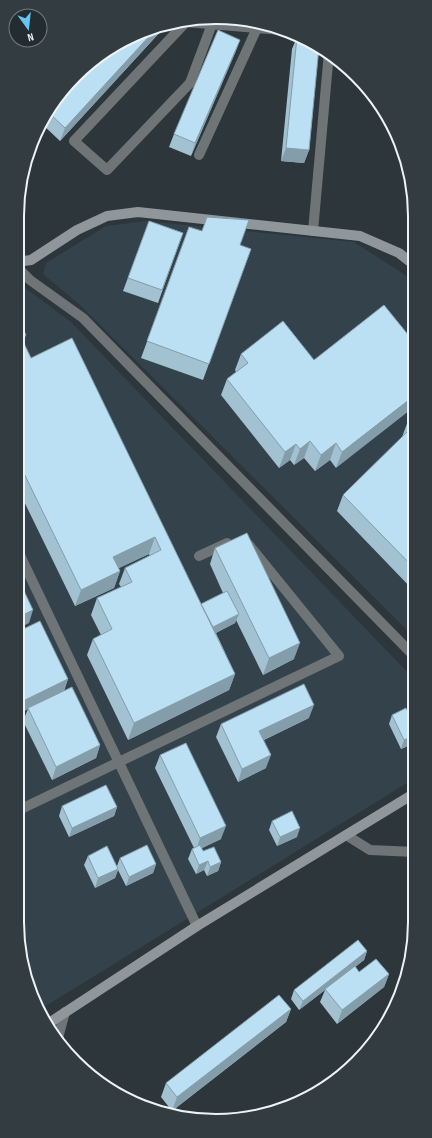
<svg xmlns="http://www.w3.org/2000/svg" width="432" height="1138" viewBox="0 0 432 1138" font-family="'Sofia Sans Condensed',sans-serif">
  <rect width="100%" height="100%" fill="#2d363b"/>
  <path fill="#33424b" d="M146 221 354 242 413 280 414 637 80 305 43 274 46 263 106 226Z
    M17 282 71 322 414 679 415 778 41 1009 28 986 17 922Z"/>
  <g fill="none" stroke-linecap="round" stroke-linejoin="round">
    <path stroke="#6f7476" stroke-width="10" d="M184 21 186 22 74 141 107 170 190 83 212 24
      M186 22 281 30
      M199 155 257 28
      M313 231 329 52
      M17 549 197 926
      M199 556 227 543
      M17 811 339 656 249 545
      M346 835 370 850 415 852"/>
    <path stroke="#6f7476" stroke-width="10" d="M17 267 30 280 83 318 414 656
      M58 1038 65 1012"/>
    <path stroke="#90979b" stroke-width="10" d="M17 262 31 260 77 230 107 216 138 212 360 236 399 253 413 264
      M49 1023 197 926 415 793"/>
  </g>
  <path fill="#a2c1d1" d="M162 28 161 31 60 141 43 125 53 106 117 44Z
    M297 37 319 47 309 150 304 163 281 161 292 49Z
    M240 40 235 53 191 156 169 147 174 134Z
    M149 221 183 233 158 303 123 291Z
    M189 227 251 249 203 380 141 358Z
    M17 317 23 342 31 358 201 604 223 593 210 564 215 548 294 659 263 675 236 620 235 623 216 633 235 674 229 690 128 740 87 655 93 639 101 635 91 615 97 598 121 587 119 584 125 568 150 556 149 554 118 568 120 571 114 588 75 606 17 487Z
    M414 342 336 468 330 460 315 471 304 458 294 465 290 460 279 468 221 395 227 379 236 372 235 370 241 354 314 360Z
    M414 416V591L337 511 343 495 402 437 408 421Z
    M17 632 68 679 64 691 100 745 96 758 52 780 23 721 28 709 20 713 17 706Z
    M392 715 415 743 401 749 389 724Z
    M309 718 264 740 266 768 238 782 216 737 221 724Z
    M160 755 221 839 202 848 203 851 221 862 218 871 207 876 204 870 196 874 188 859 192 849 194 848 155 768Z
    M62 806 117 807 114 816 69 837 59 816Z
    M272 821 297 837 277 846 269 830Z
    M88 856 117 866 120 858 156 864 153 873 126 886 118 870 115 878 95 888 84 865Z
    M367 951 364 960 355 967 359 972 389 974 384 987 337 1024 320 1002 325 990 299 1010 291 999 294 990Z
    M291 1009 286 1022 172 1111 161 1097 166 1083Z"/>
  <path fill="#849daa" d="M162 28 161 31 60 141 65 128 154 31Z
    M240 40 235 53 191 156 195 143Z
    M286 148 309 150 304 163 281 161Z
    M26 335 20 351 21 337Z
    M414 396V407L336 468 342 452Z
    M310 441 304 458 294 465 300 449Z
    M336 443 330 460 315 471 321 455Z
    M296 444 290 460 279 468 285 452Z
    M155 537 149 554 107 574 113 557Z
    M120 571 114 588 75 606 81 590Z
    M33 610 29 623 17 629V618Z
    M239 614 235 623 207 637 210 628Z
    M300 643 294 659 263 675 269 658Z
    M235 674 229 690 128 740 134 723Z
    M68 679 63 692 28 708V709L20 713 25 700Z
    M314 705 309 718 255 744 259 731Z
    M415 735V743L401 749 404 740Z
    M100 745 96 758 52 780 56 767Z
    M271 755 266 768 238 782 242 769Z
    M117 807 114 816 69 837 72 828Z
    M226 826 221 839 196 851 200 838Z
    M300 828 297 837 277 846 280 837Z
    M208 861 204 870 196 874 199 865Z
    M221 862 218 871 207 876 210 867Z
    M156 864 153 873 126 886 129 877Z
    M118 869 115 878 95 888 98 878Z
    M367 951 364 960 299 1010 303 1001Z
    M389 974 384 987 337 1024 342 1010Z
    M291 1009 286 1022 172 1111 177 1097Z"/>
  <path fill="#bce0f3" stroke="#849daa" d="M218 30 240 40 195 143 174 134Z
    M154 31 65 128 49 113 53 106 82 74 117 44Z
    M297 37 319 47 309 150 286 148Z
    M207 217 249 220 240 245 251 249 209 364 147 341 189 227 202 231Z
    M149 221 183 233 162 290 128 278Z
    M384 305 414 342V396L342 452 336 443 321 455 310 441 300 449 296 444 285 452 227 379 248 363 241 354 283 321 314 360Z
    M17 317 26 335 21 337 31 358 72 338 235 674 134 723 93 639 112 629 97 598 132 582 125 568 161 550 155 537 113 557 120 571 81 590 17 459Z
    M414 416V428L408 421Z
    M407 432 414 439V568L343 495Z
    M247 533 300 643 269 658 215 548Z
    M17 576 33 610 17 618Z
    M227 591 239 614 213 627 201 604Z
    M40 621 68 679 25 700 17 683V632Z
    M304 684 314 705 259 731 271 755 242 769 221 724Z
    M72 687 100 745 56 767 28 708Z
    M406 708 415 727V735L404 740 392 715Z
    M186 743 226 826 200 838 160 755Z
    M106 785 117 807 72 828 62 806Z
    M292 811 300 828 280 837 272 821Z
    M147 845 156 864 129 877 120 858Z
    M200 845 203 851 214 847 221 862 210 867 208 861 199 865 192 849Z
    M107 846 118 869 98 878 88 856Z
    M358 940 367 951 303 1001 294 990Z
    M376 959 389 974 342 1010 325 989 355 966 359 972Z
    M279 995 291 1009 177 1097 166 1083Z
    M333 1082 326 1088 321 1090Z"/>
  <path d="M0 0H432V1138H0ZM216 24H216A192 192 0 0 1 408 216V922A192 192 0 0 1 216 1114H216A192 192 0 0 1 24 922V216A192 192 0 0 1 216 24Z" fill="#333c41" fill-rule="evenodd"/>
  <path fill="none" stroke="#edf3f7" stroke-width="2" d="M216 24H216A192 192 0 0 1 408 216V922A192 192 0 0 1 216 1114H216A192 192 0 0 1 24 922V216A192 192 0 0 1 216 24Z"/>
  <g transform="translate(28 28) rotate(165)"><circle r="19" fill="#232c31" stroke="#747c80"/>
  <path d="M0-3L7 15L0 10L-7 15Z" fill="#68c4f0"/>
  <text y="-6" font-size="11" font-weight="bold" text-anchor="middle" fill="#edf3f7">N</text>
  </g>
</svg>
